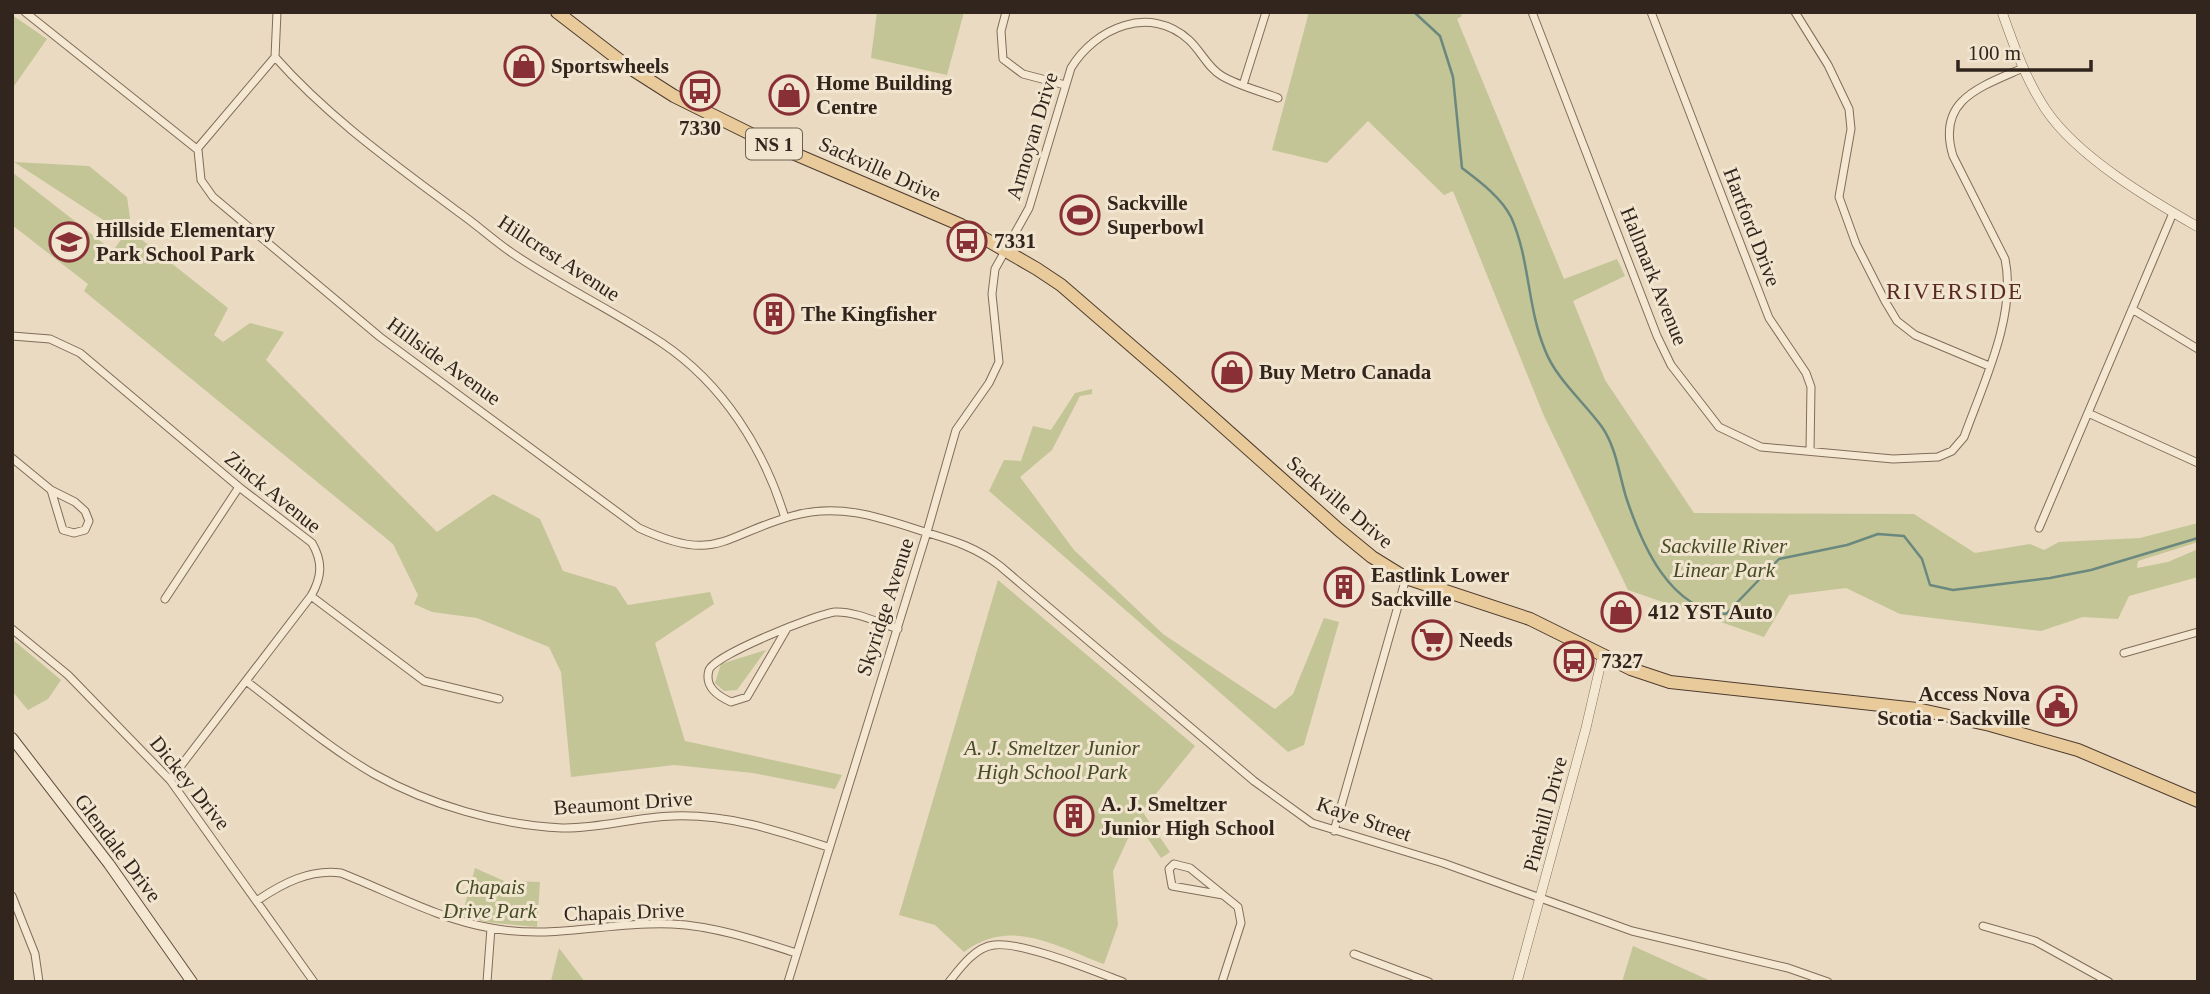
<svg xmlns="http://www.w3.org/2000/svg" width="2210" height="994" viewBox="0 0 2210 994" font-family="'Times New Roman',serif">
  <rect width="100%" height="100%" fill="#e9dac1"/>
  <path fill="#c3c596" d="M877 12H964L947 75 871 58Z
    M1309 12H1460L1462 16 1457 19 1564 279 1617 259 1625 276 1573 301 1605 380 1694 513 1914 514 1975 553 2030 544 2044 550 2059 542 2140 538 2198 523V542L2138 561 2137 568 2168 562 2198 549V577L2129 596 2118 619 2083 617 2041 631 1900 614 1846 588 1789 595 1764 637 1628 590 1544 416 1453 191 1444 195 1368 121 1327 163 1272 150Z
    M12 15 47 39 12 89Z
    M14 162 89 166 127 197 132 232 228 308 214 335 223 342 250 323 284 332 266 360 437 532 493 494 540 519 563 571 616 587 628 605 710 592 714 604 655 643 685 741 842 775 835 789 753 773 674 765 571 777 561 672 549 647 477 618 432 612 414 604 418 595 393 544 84 291 88 284 12 225V172L113 251 125 234Z
    M1092 389V394L1080 396 1052 450 1020 477 1074 550 1163 634 1275 709 1293 694 1324 618 1339 622 1304 745 1288 752 989 491 1004 460 1021 461 1033 426 1051 430 1075 393Z
    M998 580 1195 746 1142 811 1170 852 1161 858 1136 821 1113 871 1118 925 1104 964C1055 946 1011 917 964 952L935 925 899 915Z
    M12 639 61 680 48 699 28 710 12 691Z
    M766 650 737 690 724 691 715 683 721 664Z
    M475 868 504 881 540 882 537 927 485 922 462 915Z
    M1633 946 1713 982H1622Z
    M559 948 585 982 551 981Z"/>
  <g fill="none" stroke-linecap="round" stroke-linejoin="round">
    <path stroke="#6b887f" stroke-width="2.5" d="M1414 12 1440 36 1453 77 1462 168C1479 181 1501 197 1511 217 1530 259 1527 307 1545 350 1556 379 1584 402 1602 427 1616 447 1619 474 1626 497 1642 545 1669 609 1726 614L1779 559 1847 545 1878 534 1904 536 1922 559 1930 585 1953 590 2050 578 2091 570 2198 538"/>
    <g stroke="#806c5a" stroke-width="9">
      <path id="minor" d="M25 12 198 150 201 180 213 197 380 337 639 528C717 564 721 536 792 516 840 502 882 518 928 533 955 541 977 548 1000 566L1254 781 1312 823 1443 863 1632 931 1788 968 1828 982
        M1006 12 1001 31 1003 59 1023 74 1065 85
        M1532 12 1657 336 1671 365 1719 427 1761 447 1893 459 1938 457 1952 451 1964 437C1983 384 2017 315 2005 259L1953 156C1936 100 1980 87 2023 68
        M1651 12 1769 318 1806 373 1811 387 1810 451
        M1795 12 1828 65 1849 109 1851 129 1839 197 1856 244 1885 301 1897 321 1915 335 1989 366
        M275 57C328 117 393 163 457 211 476 224 493 240 512 253 561 286 614 311 662 343 723 384 764 449 785 518
        M1243 85 1266 12
        M197 149 275 57 277 12
        M2132 309 2198 349
        M12 336 50 339 80 353 239 487 312 543C323 562 322 577 311 596L170 780
        M2088 413 2198 463
        M12 458 51 490 75 502 85 511 89 521 85 530 74 533 63 530 51 490
        M2039 528 2173 213
        M311 596 424 681 499 699
        M165 599 239 487
        M12 629 68 675 170 780 314 982
        M786 630 747 697 731 702C718 696 704 687 709 670 714 655 817 614 835 612 855 611 879 623 898 629
        M2124 653 2198 632
        M246 681C287 712 329 748 374 774 430 805 499 825 562 828 598 829 636 817 673 816 727 814 776 830 828 847
        M1334 831 1406 578
        M12 896 35 954 39 982
        M258 900C283 883 310 869 341 873 390 892 438 919 491 928 555 940 610 921 672 924 714 926 756 940 796 953
        M1983 926 2035 941 2109 982
        M1354 954 1429 982
        M487 982 491 928
        M788 982 927 532 956 430 989 383 999 362 992 294 995 269 1029 208 1071 68C1095 28 1150 4 1189 40 1201 51 1208 68 1222 76 1239 86 1260 91 1278 98
        M949 982C960 968 975 947 994 945 1021 941 1094 971 1123 982
        M1222 982 1241 923 1238 907 1190 868 1174 864 1169 869 1172 886 1223 895"/>
    </g>
    <g stroke="#806c5a" stroke-width="10">
      <path id="tertiary" d="M2002 12C2014 46 2026 80 2046 110 2078 157 2149 199 2198 227
        M1517 982 1586 728 1603 654"/>
    </g>
    <g stroke="#624d3d" stroke-width="12">
      <path id="secondary" d="M12 738 109 864 192 982"/>
    </g>
    <g stroke="#4e3b2e" stroke-width="14">
      <path id="primary" d="M557 12 627 66 674 96 767 142 961 225 1037 269 1061 285 1172 381 1339 530 1372 557 1406 578 1530 619 1631 669 1670 682 1917 709 1990 725 2078 750 2198 801"/>
    </g>
    <use href="#minor" stroke="#f5e8d3" stroke-width="7"/>
    <use href="#tertiary" stroke="#f5e8d3" stroke-width="9"/>
    <use href="#secondary" stroke="#f5e8d3" stroke-width="10"/>
    <use href="#primary" stroke="#e9cb9b" stroke-width="12"/>
  </g>
  <defs>
    <g id="shop-ring" transform="scale(2.0125)"><circle r="9.5" fill="#f1e5cf" stroke="#893037" stroke-width="1.5"/><path d="M-5-2.5h2.3a2.7 3.5 0 0 1 5.4 0H5L5.5 6h-11ZM-1.5-2.5h3a1.5 2.3 0 0 0-3 0Z" fill="#893037"/></g>
    <g id="bus-ring" transform="scale(2.0125)"><circle r="9.5" fill="#f1e5cf" stroke="#893037" stroke-width="1.5"/><path d="M-5-6H5V4H4V6H2V4H-2V6H-4V4H-5ZM-3.5-4V0h7V-4ZM-3.5 1.2v1.5H-2V1.2ZM2 1.2v1.5H3.5V1.2Z" fill="#893037"/></g>
    <g id="stadium-ring" transform="scale(2.0125)"><circle r="9.5" fill="#f1e5cf" stroke="#893037" stroke-width="1.5"/><path d="M0-5a6.5 5 0 1 0 0 10a6.5 5 0 1 0 0-10ZM-3.5-1.8h7v3.6h-7Z" fill="#893037"/></g>
    <g id="school-ring" transform="scale(2.0125)"><circle r="9.5" fill="#f1e5cf" stroke="#893037" stroke-width="1.5"/><path d="M0-5L7-2L0 1L-7-2ZM-4 1L0 2.5L4 1V4Q0 6-4 4Z" fill="#893037"/></g>
    <g id="building-ring" transform="scale(2.0125)"><circle r="9.5" fill="#f1e5cf" stroke="#893037" stroke-width="1.5"/><path d="M-4-6H4V6H1V3H-1V6H-4ZM-2.5-4.3h1.7v1.8h-1.7ZM.8-4.3h1.7v1.8H.8ZM-2.5-1h1.7V.8h-1.7ZM.8-1h1.7V.8H.8Z" fill="#893037"/></g>
    <g id="supermarket-ring" transform="scale(2.0125)"><circle r="9.5" fill="#f1e5cf" stroke="#893037" stroke-width="1.5"/><path d="M-6-5.5h2.5l.6 2H6L4.5 2H-2.5L-4.4-4H-6ZM-1.5 3.2a1.3 1.3 0 1 0 .1 0ZM3 3.2a1.3 1.3 0 1 0 .1 0Z" fill="#893037"/></g>
    <g id="civic-ring" transform="scale(2.0125)"><circle r="9.5" fill="#f1e5cf" stroke="#893037" stroke-width="1.5"/><path d="M-.6-6.5H3V-4.5H.6V-3L4-1V1h2V6H-6V1h2V-1L-.6-3ZM-1.2 2.5V6h2.4V2.5Z" fill="#893037"/></g>
  </defs>
  <g fill-rule="evenodd">
    <use href="#shop-ring" x="524" y="66"/>
    <use href="#bus-ring" x="700" y="91"/>
    <use href="#shop-ring" x="789" y="95"/>
    <use href="#stadium-ring" x="1080" y="215"/>
    <use href="#bus-ring" x="967" y="241"/>
    <use href="#school-ring" x="69" y="242"/>
    <use href="#building-ring" x="774" y="314"/>
    <use href="#shop-ring" x="1232" y="372"/>
    <use href="#building-ring" x="1344" y="587"/>
    <use href="#shop-ring" x="1621" y="612"/>
    <use href="#supermarket-ring" x="1432" y="640"/>
    <use href="#bus-ring" x="1574" y="661"/>
    <use href="#civic-ring" x="2057" y="706"/>
    <use href="#building-ring" x="1074" y="816"/>
  </g>
  <g text-anchor="middle" dominant-baseline="central" stroke-width="6" stroke-linejoin="round" paint-order="stroke">
    <rect fill="#f1e5cf" stroke="#6b5f52" stroke-width="2" x="746" y="128.5" width="56" height="31" rx="5"/>
    <g font-size="19" font-weight="bold" fill="#31251d">
      <text x="774" y="144">NS 1</text>
    </g>
    <g font-size="21" font-weight="bold" fill="#31251d" stroke="#f1e5cf" text-anchor="start">
      <text x="551" y="66">Sportswheels</text>
      <text x="816" y="83">Home Building<tspan x="816" dy="24">Centre</tspan></text>
      <text x="700" y="128" text-anchor="middle">7330</text>
      <text x="1107" y="203">Sackville<tspan x="1107" dy="24">Superbowl</tspan></text>
      <text x="96" y="230">Hillside Elementary<tspan x="96" dy="24">Park School Park</tspan></text>
      <text x="994" y="241">7331</text>
      <text x="801" y="314">The Kingfisher</text>
      <text x="1259" y="372">Buy Metro Canada</text>
      <text x="1371" y="575">Eastlink Lower<tspan x="1371" dy="24">Sackville</tspan></text>
      <text x="1648" y="612">412 YST Auto</text>
      <text x="1459" y="640">Needs</text>
      <text x="1601" y="661">7327</text>
      <text x="2030" y="694" text-anchor="end">Access Nova<tspan x="2030" dy="24">Scotia - Sackville</tspan></text>
      <text x="1101" y="804">A. J. Smeltzer<tspan x="1101" dy="24">Junior High School</tspan></text>
    </g>
    <g font-size="21" fill="#31251d" stroke="#f1e5cf">
      <text transform="translate(1032 136) rotate(-73)">Armoyan Drive</text>
      <text transform="translate(880 169) rotate(24)">Sackville Drive</text>
      <text transform="translate(1752 227) rotate(69)">Hartford Drive</text>
      <text transform="translate(559 258) rotate(33)">Hillcrest Avenue</text>
      <text transform="translate(1654 276) rotate(68)">Hallmark Avenue</text>
      <text transform="translate(444 361) rotate(36)">Hillside Avenue</text>
      <text transform="translate(273 492) rotate(39)">Zinck Avenue</text>
      <text transform="translate(1340 502) rotate(40)">Sackville Drive</text>
      <text transform="translate(885 607) rotate(-72)">Skyridge Avenue</text>
      <text transform="translate(190 783) rotate(51)">Dickey Drive</text>
      <text transform="translate(623 803) rotate(-4)">Beaumont Drive</text>
      <text transform="translate(1545 814) rotate(-75)">Pinehill Drive</text>
      <text transform="translate(1364 819) rotate(19)">Kaye Street</text>
      <text transform="translate(118 848) rotate(53)">Glendale Drive</text>
      <text transform="translate(624 912) rotate(-2)">Chapais Drive</text>
    </g>
    <g font-size="21" font-style="italic" fill="#454c26" stroke="#f1e5cf">
      <text x="1724" y="546">Sackville River<tspan x="1724" dy="24">Linear Park</tspan></text>
      <text x="1052" y="748">A. J. Smeltzer Junior<tspan x="1052" dy="24">High School Park</tspan></text>
      <text x="490" y="887">Chapais<tspan x="490" dy="24">Drive Park</tspan></text>
    </g>
    <g font-size="23" letter-spacing="2" fill="#5a2921" stroke="#f1e5cf">
      <text x="1955" y="291">RIVERSIDE</text>
    </g>
  </g>
  <rect width="2210" height="994" fill="none" stroke="#31251d" stroke-width="28"/>
  <path d="M1958 60v10h133v-10" fill="none" stroke="#31251d" stroke-width="3.5"/>
  <text x="1968" y="60" font-size="21" fill="#31251d" stroke="#f1e5cf" stroke-width="5" paint-order="stroke">100 m</text>
</svg>
